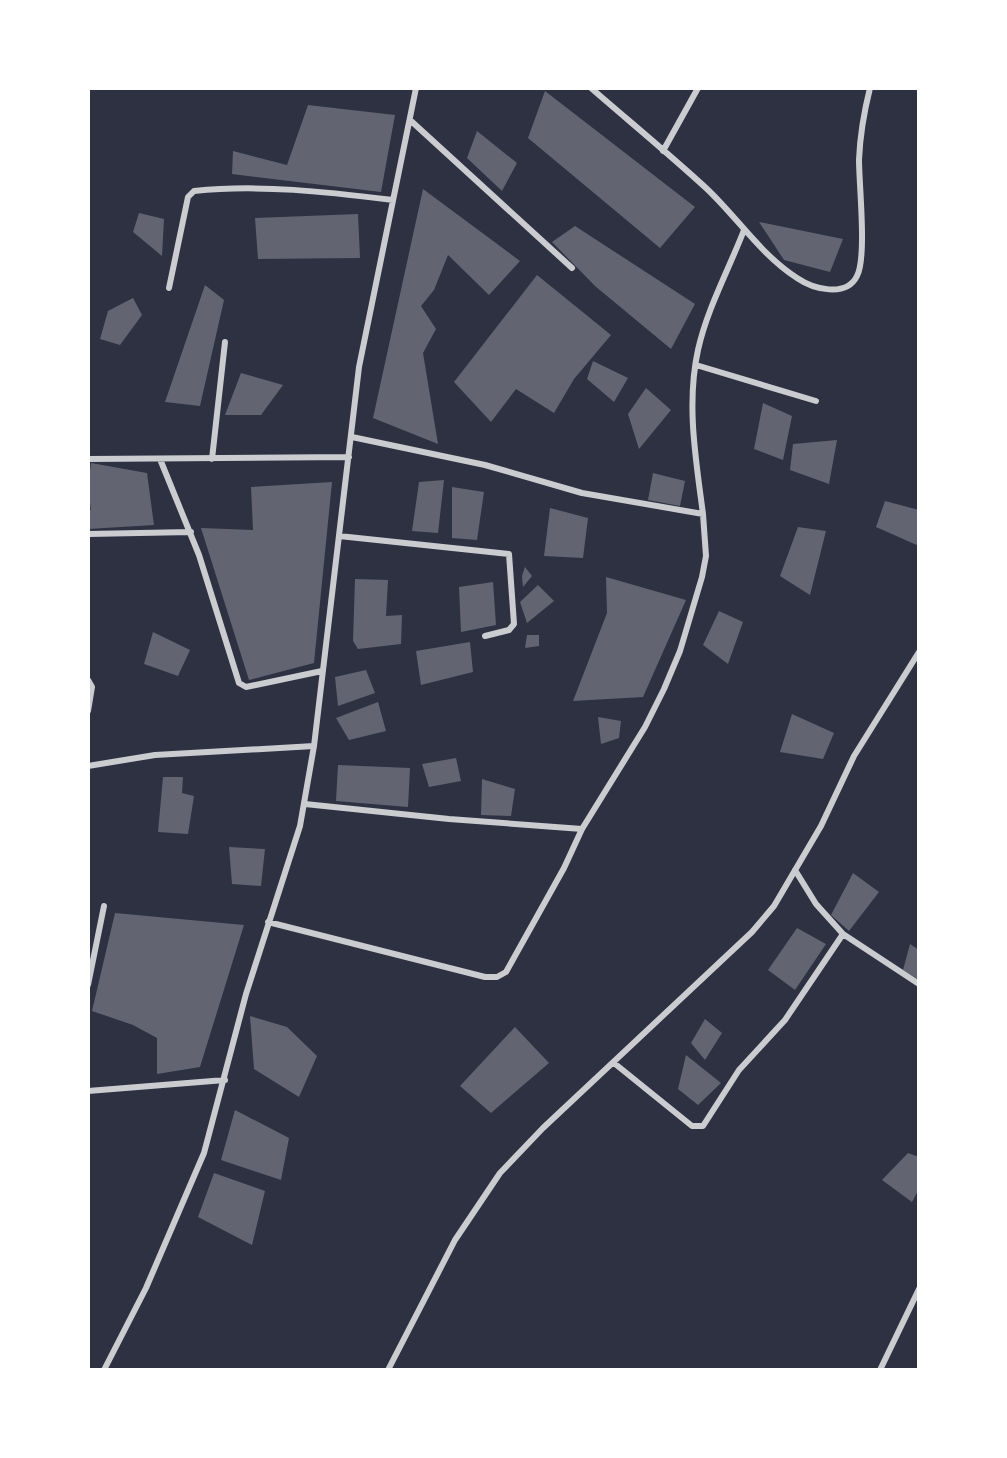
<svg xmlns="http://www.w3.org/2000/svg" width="1007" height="1458" viewBox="0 0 1007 1458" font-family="'Zilla Slab',serif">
  <rect width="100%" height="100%" fill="#2d3142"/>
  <path fill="#626471" d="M545 91 695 207 660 248 528 138Z
    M308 105 395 115 381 192 232 174 233 151 287 165Z
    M477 131 517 163 502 191 467 158Z
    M423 189 520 261 489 295 448 255 434 290 421 306 436 329 423 353 438 444 373 418Z
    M139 213 164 219 162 256 133 232Z
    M358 214 360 258 258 259 255 218Z
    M759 222 843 239 830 272 784 260Z
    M575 226 695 304 671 349 595 286 552 242Z
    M537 275 611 335 574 379 554 413 516 389 491 422 454 382Z
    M205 285 224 300 200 406 165 402Z
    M133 298 142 315 120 345 100 339 108 311Z
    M593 361 628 378 614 402 587 379Z
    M241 373 283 385 261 415H225Z
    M646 388 671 410 639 449 628 414Z
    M763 403 792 416 783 460 754 449Z
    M837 440 829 484 790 470 793 444Z
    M91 463 147 473 154 525 88 529V510H91L88 488Z
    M653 473 685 481 680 506 648 500Z
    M444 480 438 533 412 531 419 482Z
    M332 482 314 663 249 680 201 528 253 530 251 487Z
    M452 487 484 492 477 540 452 538Z
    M885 501 919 510V546L876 527Z
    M550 508 588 518 583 558 544 556Z
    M798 527 826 531 810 595 780 576Z
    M525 567 532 576 523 587 522 576Z
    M606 577 686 600 643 697 573 701 607 613Z
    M355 579 388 580 386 616 402 615 401 644 358 649 353 641Z
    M493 582 496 625 461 632 459 587Z
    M538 585 554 601 527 623 520 602Z
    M719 611 743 622 728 664 703 645Z
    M153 632 190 650 178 676 144 664Z
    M527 635H539V646L525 648Z
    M470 642 473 672 421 685 416 651Z
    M366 670 375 693 338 706 335 677Z
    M378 702 386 731 349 740 336 718Z
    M792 714 834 733 823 759 780 752Z
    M598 717 621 721 619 738 601 744Z
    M456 758 461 781 429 787 422 764Z
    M338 765 410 768 408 807 336 801Z
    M163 777H183L182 793 194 796 188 834 158 832Z
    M482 779 515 789 511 816 481 815Z
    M229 847 265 849 261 886 232 884Z
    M853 873 879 892 849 931 831 915Z
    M115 913 244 925 200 1067 157 1074V1038L133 1025 92 1011Z
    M797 928 826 944 795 990 768 970Z
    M910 944 919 950V980L903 970Z
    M250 1016 287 1027 317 1056 299 1097 254 1069Z
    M705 1019 722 1033 705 1060 691 1043Z
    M515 1027 549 1063 491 1113 460 1086Z
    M686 1055 721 1083 698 1105 678 1089Z
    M235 1110 289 1138 281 1180 221 1160Z
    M908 1153 919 1157V1189L912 1202 882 1180Z
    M214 1173 265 1191 252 1245 198 1217Z"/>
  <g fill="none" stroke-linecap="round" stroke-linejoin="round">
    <path stroke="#caccd0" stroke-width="6" d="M591 88C629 121 669 154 706 188 737 217 761 255 797 278 813 289 846 298 857 276 867 257 859 185 859 160 860 135 864 112 870 88
      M410 120 572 268
      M663 151 698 88
      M169 288 188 197 194 191C260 184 327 192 393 200
      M696 365 816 401
      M352 437 485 465 582 493 703 514C696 460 686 404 698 350 707 309 729 269 744 230
      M88 459 349 457
      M160 459 199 555 239 683 246 687 322 671
      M212 459 225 342
      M88 534 191 532
      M339 536 509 554 514 624 509 630 485 636
      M88 680 92 687 88 711
      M88 766 155 755 314 746
      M305 804 449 819 582 829
      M795 870 816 904 843 934 919 984
      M268 922 485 977H497L506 972 564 868 582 829 645 727 664 689 680 651 702 577 706 556 703 514
      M88 985 104 906
      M614 1063 692 1126H703L739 1070 785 1020 843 934
      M88 1091 225 1080
      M104 1370 146 1288 204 1153 246 994 300 826 314 746 359 367 416 88
      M388 1370 455 1240 500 1173 543 1128 752 932 774 906 821 826 854 756 919 652
      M880 1370 919 1289"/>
  </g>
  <rect width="1007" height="1458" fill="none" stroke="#ffffff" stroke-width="180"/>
</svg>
